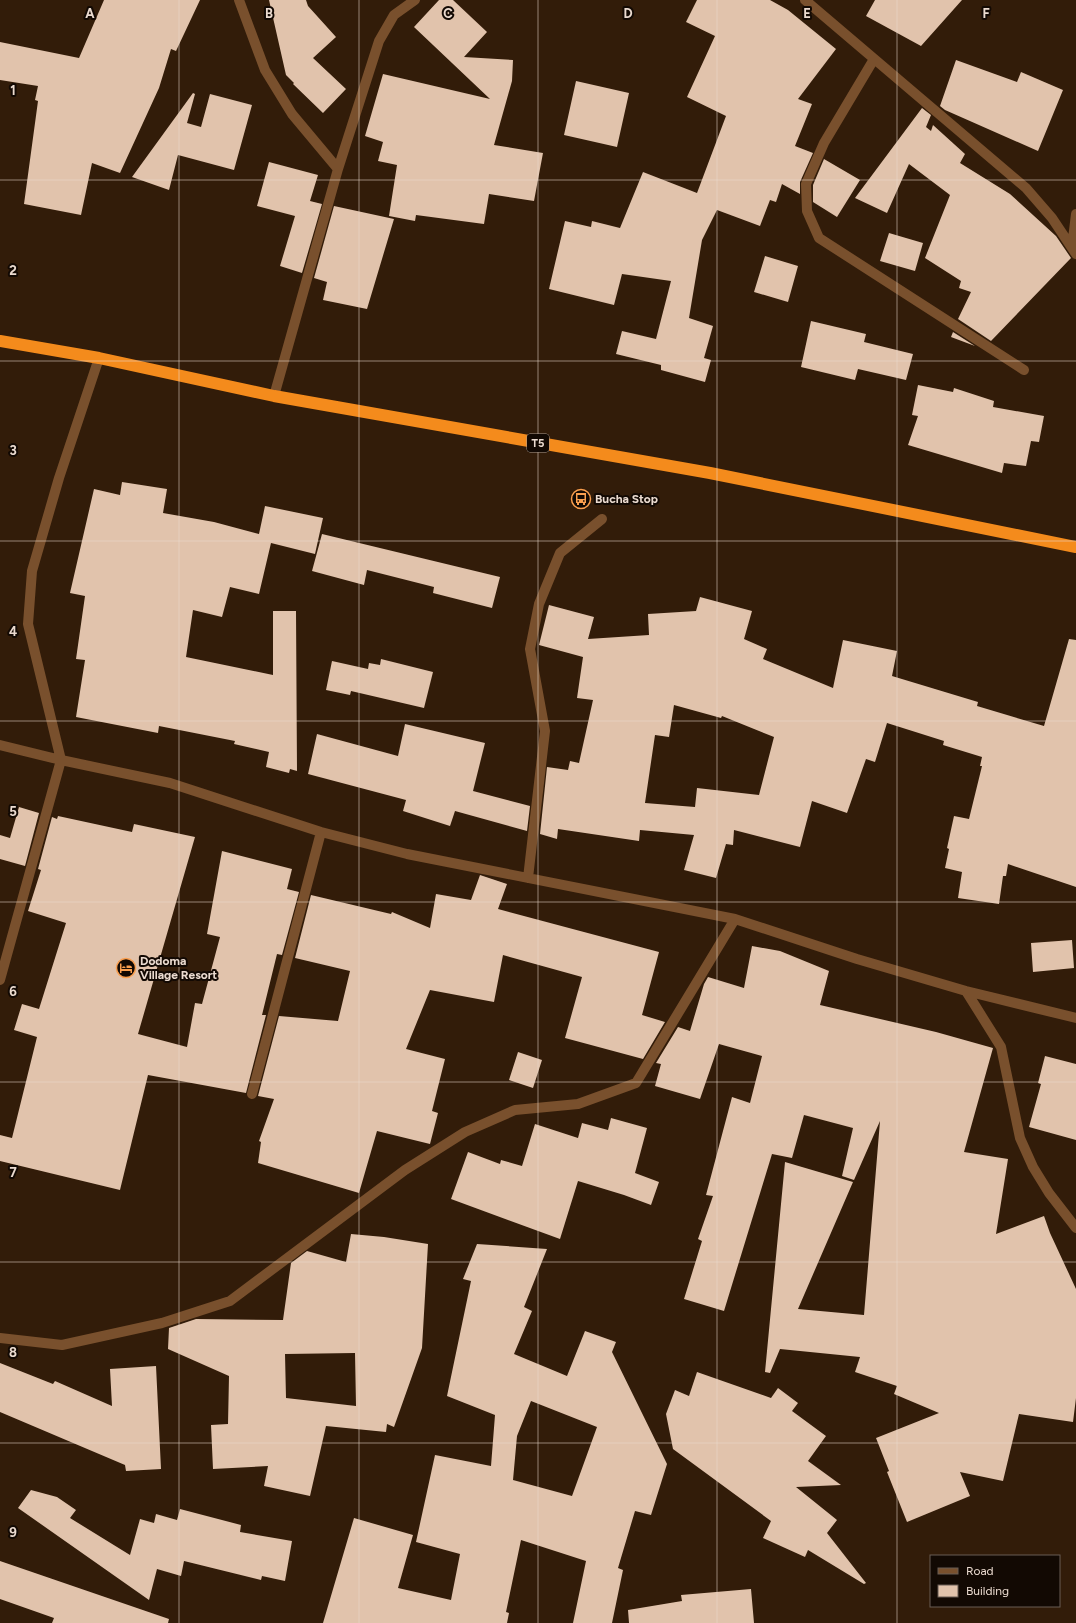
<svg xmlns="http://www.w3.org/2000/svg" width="1076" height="1623" viewBox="0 0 1076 1623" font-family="Figtree,sans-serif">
  <rect width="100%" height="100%" fill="#321c09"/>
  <path fill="#e1c3ac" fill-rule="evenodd" d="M104 0H200L176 51 171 49 159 88 120 173 92 163 81 215 24 204 38 101 35 100 38 86 0 80V42L79 58Z
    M269 0H306L308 6 336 37 313 58 346 89 323 113 293 84 294 83 286 75Z
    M439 0H453L487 32 464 57 513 60 512 81 494 145 543 153 534 201 489 194 484 224 416 215 415 221 389 216 397 165 378 161 383 142 365 136 383 74 490 99 414 27Z
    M697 0H770L788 10 836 49 798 99 812 104 795 146 813 153 800 182V194L782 184 776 202 770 200 760 226 717 210 702 240 689 318 713 326 704 358 711 360 705 382 661 370V365L616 354 622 331 656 339 671 281 622 274 614 305 549 289 565 221 591 227 592 221 620 228 643 172 697 193 726 116 687 97 715 36 686 22Z
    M875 0H962L921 46 866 16Z
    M956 60 1017 82 1021 72 1063 90 1038 151 945 110 940 106Z
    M576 81 629 93 617 147 564 135Z
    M193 93 195 94 187 123 201 127 210 94 252 105 234 170 178 155 169 190 132 177Z
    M922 108 931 115 926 127 931 131 933 125 965 154 960 163 1010 194 1056 236 1071 258 991 341 958 319 971 292 959 288 961 281 925 258 950 195 909 164 887 213 855 198Z
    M824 159 860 180 837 217 813 202V185Z
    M269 162 318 175 310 201 322 204 302 273 280 266 295 216 257 206Z
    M334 206 394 219 367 309 323 300 327 282 314 278Z
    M889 233 923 243 915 271 880 261Z
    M765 256 798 266 788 302 754 292Z
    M811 321 866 334 864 342 913 354 906 380 858 369 855 380 801 367Z
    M953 332 975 346 951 337Z
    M918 385 953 392 954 388 994 401 993 407 1044 416 1039 442 1031 441 1026 466 1004 463 1002 473 908 445 918 416 912 415Z
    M122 482 167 489 163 513 214 522 259 534 265 506 323 518 315 554 271 543 259 594 230 587 222 617 193 610 186 657 273 675V611H296L297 771 290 769 289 773 266 767 269 752 234 744 235 741 159 726 158 733 76 717 85 660 76 659 85 596 70 593 94 489 120 495Z
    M322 534 500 577 492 608 433 593 434 587 367 570 364 585 312 571Z
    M700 597 752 611 744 639 767 649 763 659 833 688 843 640 897 651 892 676 978 702 977 706 1044 726 1069 639 1076 640V887L1008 864 1006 876H1003L999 904 958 898 962 872 945 868 949 849 947 848 954 816 969 819 982 766H980L982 757 943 745 944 741 887 723 875 762 866 759 847 813 812 801 800 847 734 830 733 845 726 844 716 878 684 870 694 835 640 830 639 841 558 829 557 839 540 834 547 767 568 770 570 761 579 763 593 700 577 698 583 657 539 645 549 605 594 617 588 639 649 635 648 614 696 611ZM674 705 721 718 722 716 774 737 759 795 697 788 695 807 645 803 655 735 669 737Z
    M381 659 433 672 424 708 351 691 350 695 326 690 332 661 368 669 369 663 380 665Z
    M405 724 485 743 473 791 530 806 527 831 455 811 450 826 403 811 406 800 308 774 317 734 398 756Z
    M19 807 39 813 25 866 0 859V835L10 838Z
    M58 816 132 832 134 824 195 837 138 1034 187 1047 195 1003 202 1004 220 937 207 934 222 851 292 869 287 889 299 892 282 955 277 954 262 1015H266L246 1093 148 1075 120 1190 0 1161V1135L12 1138 37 1037 14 1030 22 1004 39 1009 66 923 28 911 41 870 38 869 52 817 57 819Z
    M480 875 507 884 498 909 659 952 642 1015 665 1022 643 1059 565 1038 582 977 503 955 494 1002 430 990 406 1049 445 1059 432 1111 438 1113 430 1144 377 1131 359 1193 258 1163 261 1142 259 1141 274 1099 258 1096 279 1016 338 1021 350 971 295 958 311 895 391 914 392 912 430 928 436 894 471 900Z
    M1072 940 1074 968 1033 972 1031 943Z
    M752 946 780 951 829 971 820 1005 936 1032 993 1048 964 1152 1008 1159 996 1234 1044 1216 1050 1233 1076 1289V1398L1073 1422 1019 1414 1003 1481 960 1472 970 1496 907 1522 887 1472 889 1471 876 1438 939 1413 894 1394 897 1386 855 1372 860 1357 780 1349 770 1373 765 1372 785 1162 853 1182 798 1309 864 1315 880 1121 854 1180 842 1176 853 1128 804 1115 792 1158 772 1154 724 1311 684 1299 702 1241 698 1239 713 1196 706 1195 732 1097 750 1103 762 1056 719 1044 700 1099 655 1086 661 1064 656 1063 678 1027 690 1031 704 984 708 977 744 988Z
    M518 1052 542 1060 533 1088 509 1080Z
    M1045 1056 1076 1064V1140L1029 1127 1041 1084 1038 1083Z
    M611 1118 647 1128 635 1173 659 1182 651 1205 624 1195 578 1181 560 1239 451 1199 468 1152 500 1164 501 1160 522 1166 535 1124 578 1138 582 1123 608 1130Z
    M351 1234 384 1237 428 1244 422 1348 394 1427 387 1424 386 1432 326 1426 310 1496 264 1486 268 1466 213 1469 211 1425 228 1424 229 1376 168 1349 169 1328 196 1319 283 1320 291 1263 307 1251 346 1262ZM355 1353 356 1406 286 1398 285 1354Z
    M477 1244 547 1249 524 1307 532 1311 514 1354 567 1376 585 1331 616 1342 612 1352 667 1464 651 1515 635 1511 618 1568 623 1570 612 1623H573L586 1561 521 1540 506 1612 509 1613 507 1623H323L354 1518 413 1535 398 1588 451 1600 460 1554 416 1542 435 1455 491 1466 495 1415 447 1396 471 1281 463 1279ZM531 1401 597 1427 572 1496 513 1480 517 1436Z
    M0 1363 53 1384 55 1381 112 1406 110 1369 156 1366 161 1469 126 1471 125 1465 0 1412Z
    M697 1372 771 1398 778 1388 798 1403 792 1411 826 1436 808 1461 841 1485 796 1487 837 1520 827 1533 866 1583 864 1584 808 1550 805 1557 763 1538 771 1521 673 1449 666 1414 675 1390 689 1396Z
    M31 1490 57 1497 76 1510 70 1518 130 1555 140 1519 154 1523 156 1514 177 1520 180 1509 241 1525 240 1532 292 1541 285 1581 262 1576 261 1580 184 1561 181 1576 157 1569 149 1600 18 1508Z
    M0 1561 169 1619 168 1623H52L54 1618 0 1599Z
    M751 1589 754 1623H629L628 1610 682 1601 681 1595Z"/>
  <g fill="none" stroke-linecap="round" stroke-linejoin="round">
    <path stroke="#79502d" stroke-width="10" d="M239 0 265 70 292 114 338 169
      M805 0 1026 188 1052 218 1076 254
      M874 59 824 143 806 184 807 211 819 238 1024 370
      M1072 247 1076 214
      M274 396 338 169 379 41 394 15 415 0
      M0 745 61 760 170 783 321 832 407 854 735 919 857 959 966 991 1076 1018
      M528 878 545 731 530 649 539 604 560 553 602 519
      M0 980 61 760 28 624 32 571 59 478 99 358
      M966 991 1001 1047 1020 1138 1033 1167 1049 1193 1076 1228
      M252 1094 321 832
      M0 1338 62 1345 162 1323 230 1301 405 1170 465 1132 515 1110 578 1104 636 1083 735 919"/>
    <path stroke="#f48b1c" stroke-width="12" d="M0 341 99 358 274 396 710 473 1076 547"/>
  </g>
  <path fill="none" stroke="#ebdbd0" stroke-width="1" stroke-opacity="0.55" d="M179 0V1623M359 0V1623M538 0V1623M717 0V1623M897 0V1623M0 180H1076M0 361H1076M0 541H1076M0 721H1076M0 902H1076M0 1082H1076M0 1262H1076M0 1443H1076"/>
  <defs>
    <g id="bus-ring" transform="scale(1)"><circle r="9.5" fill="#120903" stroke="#fa9f4f" stroke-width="1.5"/><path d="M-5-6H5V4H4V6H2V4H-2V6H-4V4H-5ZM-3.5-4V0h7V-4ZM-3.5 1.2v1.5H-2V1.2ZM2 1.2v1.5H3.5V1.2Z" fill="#fa9f4f"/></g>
    <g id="hotel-ring" transform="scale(1)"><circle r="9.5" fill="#120903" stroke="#fa9f4f" stroke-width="1.5"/><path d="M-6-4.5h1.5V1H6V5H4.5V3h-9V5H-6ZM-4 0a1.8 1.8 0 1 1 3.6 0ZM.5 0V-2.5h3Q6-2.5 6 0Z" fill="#fa9f4f"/></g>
  </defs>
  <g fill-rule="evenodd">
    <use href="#bus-ring" x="581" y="499"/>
    <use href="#hotel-ring" x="126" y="968"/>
  </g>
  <g text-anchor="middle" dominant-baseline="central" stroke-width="4" stroke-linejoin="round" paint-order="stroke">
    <rect fill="#120903" stroke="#aa9c92" stroke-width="1" x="527" y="434" width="22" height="18" rx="3"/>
    <g font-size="11" font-weight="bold" fill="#ebdbd0">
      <text x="538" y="443">T5</text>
    </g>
    <g font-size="12" font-weight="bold" fill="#ebdbd0" stroke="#120903" text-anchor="start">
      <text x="595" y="499">Bucha Stop</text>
      <text x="140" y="961">Dodoma<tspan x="140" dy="14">Village Resort</tspan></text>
    </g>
  </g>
  <g font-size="13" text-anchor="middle" font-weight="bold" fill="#ebdbd0" stroke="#120903" stroke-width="4" stroke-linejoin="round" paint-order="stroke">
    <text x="90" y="18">A</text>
    <text x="269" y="18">B</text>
    <text x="448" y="18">C</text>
    <text x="628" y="18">D</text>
    <text x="807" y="18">E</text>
    <text x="986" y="18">F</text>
    <text x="13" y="95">1</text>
    <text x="13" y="275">2</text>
    <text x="13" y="455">3</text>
    <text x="13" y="636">4</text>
    <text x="13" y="816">5</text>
    <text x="13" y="996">6</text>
    <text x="13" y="1177">7</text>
    <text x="13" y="1357">8</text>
    <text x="13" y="1537">9</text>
  </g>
  <rect x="930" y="1555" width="130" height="52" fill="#120903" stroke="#695d55"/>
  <rect x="938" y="1568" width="20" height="6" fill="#79502d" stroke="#695d55"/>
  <text x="966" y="1575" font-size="12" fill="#ebdbd0">Road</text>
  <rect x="938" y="1585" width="20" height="12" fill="#e1c3ac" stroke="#695d55"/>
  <text x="966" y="1595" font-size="12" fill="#ebdbd0">Building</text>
</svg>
